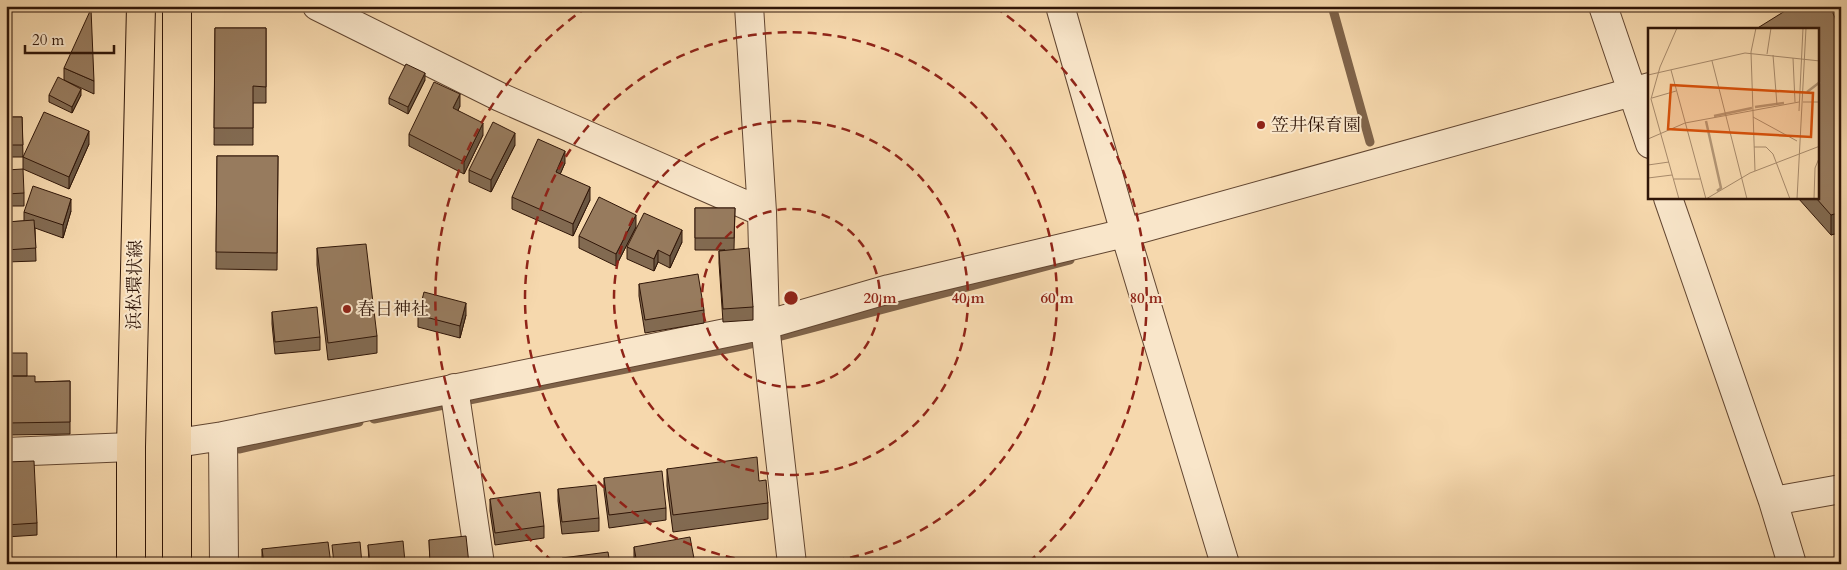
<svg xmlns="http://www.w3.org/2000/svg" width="1847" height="570" viewBox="0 0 1847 570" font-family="Cardo,'Noto Serif JP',serif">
  <rect width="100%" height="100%" fill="#f6d8ad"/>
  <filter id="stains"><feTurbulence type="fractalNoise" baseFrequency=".004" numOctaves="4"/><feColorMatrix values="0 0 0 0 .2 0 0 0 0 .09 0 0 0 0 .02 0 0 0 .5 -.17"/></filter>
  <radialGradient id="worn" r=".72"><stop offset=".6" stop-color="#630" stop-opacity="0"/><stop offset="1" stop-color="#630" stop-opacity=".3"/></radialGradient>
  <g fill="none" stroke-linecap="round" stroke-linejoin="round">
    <path stroke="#7f6349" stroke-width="9" d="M1332 6 1370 142
      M374 419 747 345 1070 260
      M239 449 359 422"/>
    <g stroke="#624631" stroke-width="30">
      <path id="minor" d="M317 6 500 97 762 212
        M749 6 762 212 765 325 792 564
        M1060 6 1125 233 1225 564
        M1603 6 1650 144
        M1668 198 1773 501 1792 564
        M454 388 480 564
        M223 436 224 564
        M177 443 223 436 765 325 889 289 1125 233 1650 87
        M6 452 131 447
        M1773 501 1841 489"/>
    </g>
    <g stroke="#301608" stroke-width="30">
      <path id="primary" d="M177 6V564
        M131 564V447L141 6"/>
    </g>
    <use href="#minor" stroke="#f9e6ca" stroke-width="28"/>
    <use href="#primary" stroke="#f6d8ad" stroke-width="28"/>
  </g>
  <path fill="#826a51" stroke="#301608" d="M215 28H266V103H253V145H214Z
    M1841 32V232L1831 235 1798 198H1818Z
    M64 68 94 81V94L64 80Z
    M425 80 408 114 389 104V98Z
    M49 95H81L72 113 49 102Z
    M460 106 458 110 483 135 464 174 409 146V134Z
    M6 117H22L23 157H6Z
    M89 144 69 189 23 169V157Z
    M515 145 491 192 469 182V170Z
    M217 156H278L277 270 216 269Z
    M565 163 560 174 590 200 573 236 512 209V197Z
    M6 170 24 193V206H6Z
    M695 208H735L734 249 753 307V320L723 322 719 263V251L725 250H695Z
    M71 211 63 238 35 228 36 261 6 262V222L24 221V212Z
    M636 227 616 266 579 248V236Z
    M682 242 670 268 658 262 654 271 627 259V247Z
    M317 248 377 336V353L328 360 317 265Z
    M639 284 704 310V323L645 333 639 296Z
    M272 312 320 337V350L275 354 272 324Z
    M418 315H466L460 338 418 327Z
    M6 353 27 376 35 382 70 381V434L6 435Z
    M6 462 37 523V535L6 537Z
    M667 469 759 481 768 503V519L673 532 667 486Z
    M604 478 666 508V520L609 528 604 490Z
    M558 489 599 518V531L562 534 558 501Z
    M490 499 544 526V538L495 545 490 511Z
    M429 540 469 564H430Z
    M368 545 405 562 417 564H369Z
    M634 547 695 564H635L634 559Z
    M262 549 331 564H262Z"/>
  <path fill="#6a5642" stroke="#301608" d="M9 49V61L6 100V88Z
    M425 73V80L408 114V107Z
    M81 89V95L72 113V107Z
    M460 94V106L453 120V108Z
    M483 123V135L464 174V162Z
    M89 131V144L69 189V177Z
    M515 133V145L491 192V180Z
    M565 151V163L556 184V172Z
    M590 187V200L573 236V224Z
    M71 199V211L63 238V225Z
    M1841 212V232L1831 235V215Z
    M636 215V227L616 266V254Z
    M682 230V242L670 268V256Z
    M658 250V262L654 271V259Z
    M466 303V315L460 338V326Z"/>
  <path fill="#977b5e" stroke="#301608" d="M1793 6H1830L1841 32V212L1831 215 1816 198H1818V29H1756Z
    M91 9 94 81 64 68Z
    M215 28H266V87L253 86V128H214Z
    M6 49H9L6 88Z
    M406 64 425 73 408 107 389 98Z
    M58 77 81 89 72 107 49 95Z
    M434 82 460 94 453 108 483 123 464 162 409 134Z
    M44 112 89 131 69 177 23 157Z
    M6 117H22L23 145H6Z
    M493 122 515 133 491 180 469 170Z
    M538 139 565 151 556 172 590 187 573 224 512 197Z
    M217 156H278L277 253 216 252Z
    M23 169 24 193 6 194V170Z
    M33 186 71 199 63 225 24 212Z
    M599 197 636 215 616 254 579 236Z
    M695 208H735L734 238H695Z
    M644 213 682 230 670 256 658 250 654 259 627 247Z
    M34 220 36 248 6 250V222Z
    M366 244 377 336 328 343 317 248Z
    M749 248 753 307 723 309 719 251Z
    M698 274 704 310 645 320 639 284Z
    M424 292 466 303 460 326 418 315Z
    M317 307 320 337 275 342 272 312Z
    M6 353H27V376H6Z
    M6 376H35V382L70 381V422L6 423Z
    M757 457 759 481 766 480 768 503 673 515 667 469Z
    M34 461 37 523 6 525V462Z
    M662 471 666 508 609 515 604 478Z
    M596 485 599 518 562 522 558 489Z
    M540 492 544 526 495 533 490 499Z
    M466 536 469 564H430L429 540Z
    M690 537 695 564H637L634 547Z
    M403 541 405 562 416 560 417 564H370L368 545Z
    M328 542 331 564H264L262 549Z
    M360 542 362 564H334L332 545Z
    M608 552 610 564H563L562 558Z"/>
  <g fill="none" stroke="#8f2418" stroke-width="2.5" stroke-dasharray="9 6">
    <circle cx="791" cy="298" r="89"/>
    <circle cx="791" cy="298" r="177"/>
    <path d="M779 564A266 266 0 1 1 803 564"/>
    <path d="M553 562A355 355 0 0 1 587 7M995 7A355 355 0 0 1 1029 562"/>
  </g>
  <g fill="#8f2418" stroke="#f9e6ca" stroke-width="2">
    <circle cx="1261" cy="125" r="5"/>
    <circle cx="347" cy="309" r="5"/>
  </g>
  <g text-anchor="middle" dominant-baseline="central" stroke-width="4" stroke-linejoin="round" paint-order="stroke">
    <g font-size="18" fill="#301608" stroke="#f9e6ca" text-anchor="start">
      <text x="1271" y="125">笠井保育園</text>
      <text x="357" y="309">春日神社</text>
    </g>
    <g font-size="18" fill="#301608" stroke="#f9e6ca">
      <text transform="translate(135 285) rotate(-89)">浜松環状線</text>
    </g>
  </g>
  <g transform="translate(1648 28)">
    <rect width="171" height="171" fill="#f6d8ad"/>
    <path fill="none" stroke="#b39675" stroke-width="2.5" d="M159 64 172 54M107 79 136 75M66 88 104 80M58 93 73 160 69 163"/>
    <path fill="none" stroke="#a78a6b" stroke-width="1" d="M29 0 12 39 3 71 31 171M119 26 123 0M125 27 129 77M145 30 147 74M64 33 99 171M23 42 58 171M0 47 97 25 172 33M4 70 28 63M155 74H172M151 83 155 0M105 89 149 113M0 111 37 95 151 74M106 119H118L125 126 142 171M0 137 21 134M107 143 103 24 108 0M0 150 24 147M26 151H52M58 171 102 145 172 118M149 171 158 0M166 171 167 140 172 128"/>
    <path fill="#d6520c" fill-opacity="0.15" stroke="#d6520c" stroke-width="2.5" d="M23 57 165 65 163 109 20 101Z"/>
    <rect width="171" height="171" fill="none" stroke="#301608" stroke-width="2.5"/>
  </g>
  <circle cx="791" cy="298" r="8" fill="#8f2418" stroke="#f9e6ca" stroke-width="2.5"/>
  <g font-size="15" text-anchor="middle" font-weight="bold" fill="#8f2418" stroke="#f9e6ca" stroke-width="4" stroke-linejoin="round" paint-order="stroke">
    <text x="880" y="303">20 m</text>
    <text x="968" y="303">40 m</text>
    <text x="1057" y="303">60 m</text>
    <text x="1146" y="303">80 m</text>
  </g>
  <rect width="1847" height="570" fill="none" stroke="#f6d8ad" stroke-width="25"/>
  <rect x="8" y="8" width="1832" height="555" fill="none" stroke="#301608" stroke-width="2.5"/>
  <rect x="12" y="12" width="1822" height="545" fill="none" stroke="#301608"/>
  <path d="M25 45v8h89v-8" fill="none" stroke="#301608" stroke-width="2.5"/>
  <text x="32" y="45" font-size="15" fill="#301608" stroke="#f9e6ca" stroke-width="4" paint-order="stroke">20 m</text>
  <rect width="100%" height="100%" filter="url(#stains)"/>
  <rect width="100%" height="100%" fill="url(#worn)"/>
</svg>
